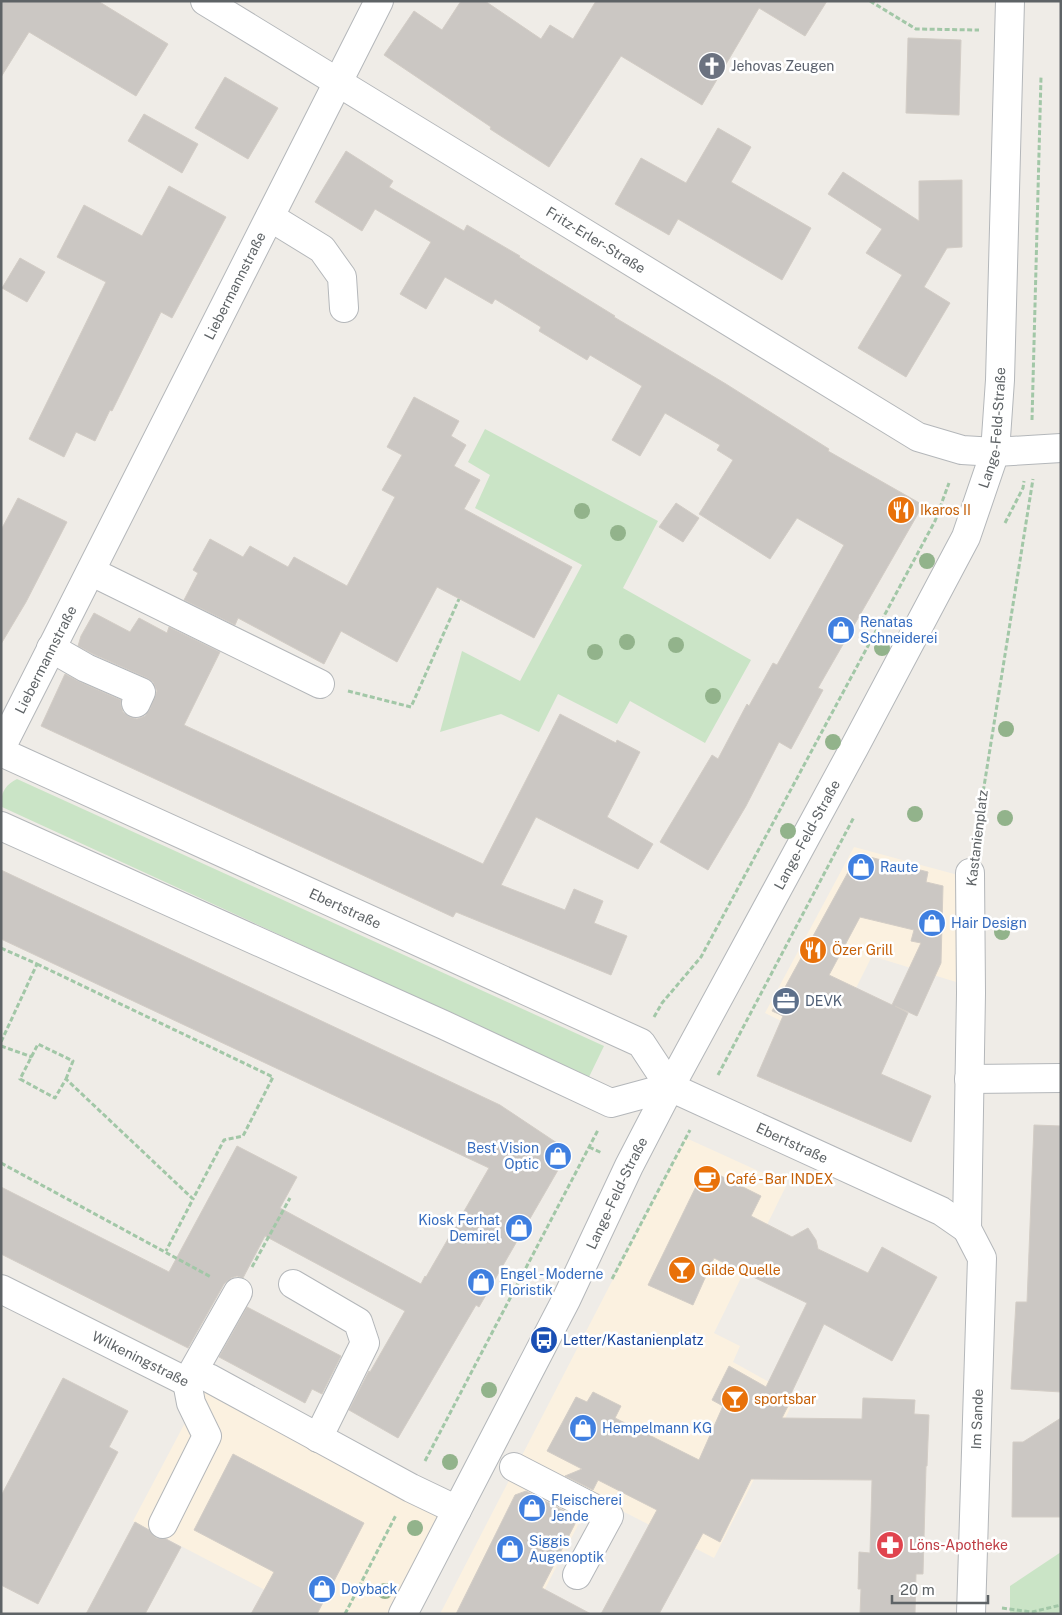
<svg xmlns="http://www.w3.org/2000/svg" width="1062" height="1615" viewBox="0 0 1062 1615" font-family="'Public Sans',sans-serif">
  <rect width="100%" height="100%" fill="#efece7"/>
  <path fill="#fbf1e0" d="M854 847 958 875 956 982 872 956 828 1044 765 1013Z
    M686 1138 787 1184 714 1333 740 1346 733 1362 796 1397 714 1558 593 1496 532 1614H440Z
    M205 1385 446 1512 394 1614H311L133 1521Z"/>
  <path fill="#cae4c6" d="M485 429 658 521 623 588 751 660 705 743 630 701 617 724 558 694 539 732 501 714 440 732 462 651 520 681 582 565 475 508 490 475 468 462Z
    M17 779 604 1046 589 1077 2 807C0 793 5 785 17 779Z
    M1061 1552V1614H1010V1586Z"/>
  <path fill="#cbc7c3" stroke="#d3cdc6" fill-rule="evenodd" d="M1 1H98L168 44 136 96 29 32 1 77Z
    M461 1H485L541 39 550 25 573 39 596 1H827L805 36 759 8 702 105 621 56 549 167 490 129 491 127 384 55 414 11 442 30Z
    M908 38 961 40 959 115 906 113Z
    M225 77 278 108 248 159 195 128Z
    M144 114 198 144 182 173 128 141Z
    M718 128 751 147 731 182 811 228 782 280 678 219 669 235 615 204 641 158 686 183Z
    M346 151 393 181 389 187 464 231 467 225 520 256 519 257 615 316 614 317 726 384 829 449 828 451 923 505 818 688 823 690 791 749 779 742 746 806 708 870 660 842 712 755 718 759 747 704 749 706 773 663 777 665 844 545 797 518 770 559 699 514 733 460 717 450 720 445 665 413 640 456 612 440 642 386 590 355 587 360 539 331 541 327 495 299 492 304 445 277 426 309 400 294 431 242 375 209 362 231 315 202Z
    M843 172 919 221V181L962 180V247L947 248 924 287 950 303 906 377 858 348 902 275 866 253 882 229 828 194Z
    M169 186 226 217 172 318 161 312 112 411 110 410 95 441 76 432 64 457 29 439 106 282 57 257 84 205 142 236Z
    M20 258 45 272 27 302 2 288Z
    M414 397 459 421 451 436 466 445 454 466 480 480 464 509 572 567 534 638 437 587 397 662 341 631 324 664 238 618 235 625 184 600 198 573 193 570 210 539 243 557 250 546 288 567 294 557 347 586 395 497 382 490 402 455 387 447Z
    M18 498 67 522 26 602 1 644V530Z
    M676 503 699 518 683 542 659 527Z
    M94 613 130 632 139 618 167 633 169 627 220 652 184 725 483 864 560 714 616 743 617 740 640 752 607 817 653 844 638 869 536 817 501 885 565 910 574 889 603 901 594 923 627 936 611 975 456 912 453 917 41 726 65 674 80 682 121 700V705L123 712 130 717 137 719 145 716 150 709 157 691 153 682 147 678 93 654 78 646 81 636Z
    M858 854 928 872 926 882 943 886 941 963 917 1016 895 1006 908 1013 881 1074 931 1096 911 1142 757 1076 783 1016 772 1011ZM860 917 914 930 911 941 921 943 892 1005 829 975Z
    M1 870 500 1105 569 1151 479 1307 476 1305 398 1438 349 1410 369 1371 370 1372 405 1311 265 1236 243 1278 237 1276 231 1278 224 1284 188 1348 1 1254V1187L169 1272 237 1146 297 1177 280 1208 421 1284 425 1276 426 1277 489 1168 1 939Z
    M1034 1125 1061 1126V1392L1011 1389 1016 1302H1027Z
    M705 1168 761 1196 751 1216 792 1237 808 1228 816 1240 818 1249 868 1273 882 1247 937 1277 892 1361 824 1324 789 1398 791 1400 782 1418 862 1419 863 1398 915 1400 914 1414 929 1415 927 1466H926L923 1574H916L915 1614H860L861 1589H858L859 1552 870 1553 872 1480 751 1479 720 1542 703 1533 659 1614H601L657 1510 598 1480 593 1490 565 1476 582 1469 547 1451 576 1397 587 1402 593 1392 621 1406 615 1418 699 1460 723 1406 712 1400 729 1366 766 1387 807 1303 714 1258 693 1305 648 1285Z
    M247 1307 341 1356 322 1394 312 1389 305 1403 219 1357Z
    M63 1378 128 1411 109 1447 118 1452 38 1604 1 1585V1496Z
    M1061 1418V1517H1012L1013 1442H1023Z
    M233 1454 364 1523 317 1614H251L274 1572 194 1530Z
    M526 1491 578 1518 542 1588 591 1614H456L515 1495Z
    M135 1522 149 1530 156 1538 166 1539 181 1547 145 1614H86Z"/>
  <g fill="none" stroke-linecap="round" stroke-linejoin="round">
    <g stroke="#b4b7ba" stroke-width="30">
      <g id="minor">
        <path id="s1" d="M205 1 918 437 962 450 995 452 1061 448"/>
        <path d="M270 217 322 249 342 277 344 308"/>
        <path d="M92 572 320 684"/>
        <path d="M51 648 86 668 141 692 136 703"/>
        <path id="s2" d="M1 748 379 1"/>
        <path id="s3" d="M1 752 641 1043 670 1087 941 1211 967 1229"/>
        <path d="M1 826 444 1025 611 1103 670 1087"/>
        <path d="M970 873 971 993 967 1229 982 1258 971 1614"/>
        <path d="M969 1079 1061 1078"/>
        <path d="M293 1284 358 1322 365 1343 318 1438"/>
        <path id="s4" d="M1 1289 187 1382"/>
        <path d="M209 1378 411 1488 457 1510"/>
        <path d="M187 1382 238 1292"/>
        <path d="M514 1467 609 1516 577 1575"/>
        <path d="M163 1524 207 1436 191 1403 187 1382"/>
        <path id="s5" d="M403 1614 566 1300 629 1166 670 1087 854 748 966 537 995 452 1000 380 1010 1"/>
      </g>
    </g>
    <path stroke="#a2c7a7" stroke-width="3" stroke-dasharray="5 2.5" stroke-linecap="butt" d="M870 1 916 29 979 30
      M1032 420 1041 77
      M1005 523 1023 488 1024 481
      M348 691 411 707 459 599
      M975 843 1033 479
      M1 948 37 964 1 1042
      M37 964 273 1077 243 1136 224 1140 193 1199
      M654 1017 662 1003 701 957 935 521 949 483
      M1 1046 32 1057
      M718 1075 854 817
      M66 1079 73 1061 38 1044 20 1079 55 1098 66 1079 193 1199 166 1251
      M589 1147 602 1153
      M1 1163 211 1277
      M252 1267 290 1198
      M612 1279 690 1130
      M425 1461 598 1130
      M1002 1608 1032 1612 1061 1605
      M345 1614 396 1515"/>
    <use href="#minor" stroke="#fff" stroke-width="28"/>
  </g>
  <g fill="#92b38b">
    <circle cx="582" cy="511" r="8"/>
    <circle cx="618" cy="533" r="8"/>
    <circle cx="927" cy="561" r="8"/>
    <circle cx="627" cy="642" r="8"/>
    <circle cx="676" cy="645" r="8"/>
    <circle cx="882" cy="648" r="8"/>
    <circle cx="595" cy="652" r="8"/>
    <circle cx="713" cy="696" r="8"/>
    <circle cx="1006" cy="729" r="8"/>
    <circle cx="833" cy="742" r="8"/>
    <circle cx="915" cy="814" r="8"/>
    <circle cx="1005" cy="818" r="8"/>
    <circle cx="788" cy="831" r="8"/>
    <circle cx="1002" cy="932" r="8"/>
    <circle cx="489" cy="1390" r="8"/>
    <circle cx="450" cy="1462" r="8"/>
    <circle cx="415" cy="1528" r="8"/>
    <circle cx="385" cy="1591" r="8"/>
  </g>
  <defs>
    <g id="church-disc" transform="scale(1.4375)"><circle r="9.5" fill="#6b7280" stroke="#fff"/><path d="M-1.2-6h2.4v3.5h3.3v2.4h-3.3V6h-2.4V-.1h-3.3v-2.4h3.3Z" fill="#fff"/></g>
    <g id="restaurant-disc" transform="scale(1.4375)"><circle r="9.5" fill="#e8710a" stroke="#fff"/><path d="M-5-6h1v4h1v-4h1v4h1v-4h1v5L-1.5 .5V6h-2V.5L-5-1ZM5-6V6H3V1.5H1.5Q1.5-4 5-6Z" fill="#fff"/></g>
    <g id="shop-disc" transform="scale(1.4375)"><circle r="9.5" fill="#3f7fe0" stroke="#fff"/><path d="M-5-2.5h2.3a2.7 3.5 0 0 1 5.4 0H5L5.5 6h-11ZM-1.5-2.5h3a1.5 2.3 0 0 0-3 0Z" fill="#fff"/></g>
    <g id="office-disc" transform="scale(1.4375)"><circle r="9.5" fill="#5c6f8a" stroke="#fff"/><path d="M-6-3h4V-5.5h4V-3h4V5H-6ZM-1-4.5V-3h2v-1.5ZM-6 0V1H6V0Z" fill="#fff"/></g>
    <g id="cafe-disc" transform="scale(1.4375)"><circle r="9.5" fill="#e8710a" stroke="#fff"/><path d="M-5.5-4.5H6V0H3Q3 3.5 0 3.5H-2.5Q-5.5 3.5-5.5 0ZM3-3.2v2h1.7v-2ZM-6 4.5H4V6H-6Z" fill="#fff"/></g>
    <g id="bar-disc" transform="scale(1.4375)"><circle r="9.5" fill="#e8710a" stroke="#fff"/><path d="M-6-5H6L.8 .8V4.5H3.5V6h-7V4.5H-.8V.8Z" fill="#fff"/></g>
    <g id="bus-disc" transform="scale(1.4375)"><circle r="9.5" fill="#1a4fb4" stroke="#fff"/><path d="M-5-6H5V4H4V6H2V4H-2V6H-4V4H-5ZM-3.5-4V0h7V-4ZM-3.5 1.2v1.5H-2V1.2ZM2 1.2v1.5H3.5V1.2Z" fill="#fff"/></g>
    <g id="pharmacy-disc" transform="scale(1.4375)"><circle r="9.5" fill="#e0444e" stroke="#fff"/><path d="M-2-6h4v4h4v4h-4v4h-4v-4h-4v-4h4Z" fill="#fff"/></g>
  </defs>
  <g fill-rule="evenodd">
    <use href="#church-disc" x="712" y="66"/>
    <use href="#restaurant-disc" x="901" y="510"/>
    <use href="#shop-disc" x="841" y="630"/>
    <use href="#shop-disc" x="861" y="867"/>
    <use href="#shop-disc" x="932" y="923"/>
    <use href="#restaurant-disc" x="813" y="950"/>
    <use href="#office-disc" x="786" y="1001"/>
    <use href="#shop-disc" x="558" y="1156"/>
    <use href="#cafe-disc" x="707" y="1179"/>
    <use href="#shop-disc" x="519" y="1228"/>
    <use href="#bar-disc" x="682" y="1270"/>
    <use href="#shop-disc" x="481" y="1282"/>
    <use href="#bus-disc" x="544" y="1340"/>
    <use href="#bar-disc" x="735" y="1399"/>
    <use href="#shop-disc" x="583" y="1428"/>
    <use href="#shop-disc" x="532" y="1508"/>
    <use href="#pharmacy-disc" x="890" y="1545"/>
    <use href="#shop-disc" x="510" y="1549"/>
    <use href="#shop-disc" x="322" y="1589"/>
  </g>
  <g text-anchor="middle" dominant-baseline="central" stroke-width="5" stroke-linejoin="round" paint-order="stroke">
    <g font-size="14" fill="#5b616d" stroke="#fff" text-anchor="start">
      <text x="731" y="66">Jehovas Zeugen</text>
    </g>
    <g font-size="14" fill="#5e6366" stroke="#fff">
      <text stroke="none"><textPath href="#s1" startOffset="458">Fritz-Erler-Straße</textPath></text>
      <text stroke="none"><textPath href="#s2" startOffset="518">Liebermannstraße</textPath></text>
      <text stroke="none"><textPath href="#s5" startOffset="1329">Lange-Feld-Straße</textPath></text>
      <text stroke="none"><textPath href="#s2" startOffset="99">Liebermannstraße</textPath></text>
      <text stroke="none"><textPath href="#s5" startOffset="878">Lange-Feld-Straße</textPath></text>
      <text transform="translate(977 838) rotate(-83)">Kastanienplatz</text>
      <text stroke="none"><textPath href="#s3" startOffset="378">Ebertstraße</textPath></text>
      <text stroke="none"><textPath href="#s3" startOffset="890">Ebertstraße</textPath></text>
      <text stroke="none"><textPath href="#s5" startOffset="472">Lange-Feld-Straße</textPath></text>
      <text stroke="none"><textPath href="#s4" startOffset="156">Wilkeningstraße</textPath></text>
      <text transform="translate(977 1419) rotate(-88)">Im Sande</text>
    </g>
    <g font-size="14" fill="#c56008" stroke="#fff" text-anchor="start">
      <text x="920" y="510">Ikaros II</text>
      <text x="832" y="950">Özer Grill</text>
      <text x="726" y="1179">Café - Bar INDEX</text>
      <text x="701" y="1270">Gilde Quelle</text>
      <text x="754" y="1399">sportsbar</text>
    </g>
    <g font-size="14" fill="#366cbe" stroke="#fff" text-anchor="start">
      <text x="860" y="622">Renatas<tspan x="860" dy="16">Schneiderei</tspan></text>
      <text x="880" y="867">Raute</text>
      <text x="951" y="923">Hair Design</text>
      <text x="539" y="1148" text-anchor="end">Best Vision<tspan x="539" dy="16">Optic</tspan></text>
      <text x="500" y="1220" text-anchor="end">Kiosk Ferhat<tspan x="500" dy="16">Demirel</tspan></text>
      <text x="500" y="1274">Engel - Moderne<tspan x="500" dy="16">Floristik</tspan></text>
      <text x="602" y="1428">Hempelmann KG</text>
      <text x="551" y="1500">Fleischerei<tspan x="551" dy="16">Jende</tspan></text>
      <text x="529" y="1541">Siggis<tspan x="529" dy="16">Augenoptik</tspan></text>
      <text x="341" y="1589">Doyback</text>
    </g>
    <g font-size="14" fill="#4e5e75" stroke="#fff" text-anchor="start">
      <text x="805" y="1001">DEVK</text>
    </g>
    <g font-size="14" fill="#164399" stroke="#fff" text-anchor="start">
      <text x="563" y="1340">Letter/Kastanienplatz</text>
    </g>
    <g font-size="14" fill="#be3a42" stroke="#fff" text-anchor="start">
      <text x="909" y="1545">Löns-Apotheke</text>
    </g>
  </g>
  <rect width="1062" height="1615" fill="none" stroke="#5e6366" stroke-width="5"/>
  <path d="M892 1595v8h96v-8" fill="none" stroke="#5e6366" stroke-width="2.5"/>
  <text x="900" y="1595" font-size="15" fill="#5e6366" stroke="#ffffff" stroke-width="4" paint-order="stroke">20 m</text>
</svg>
